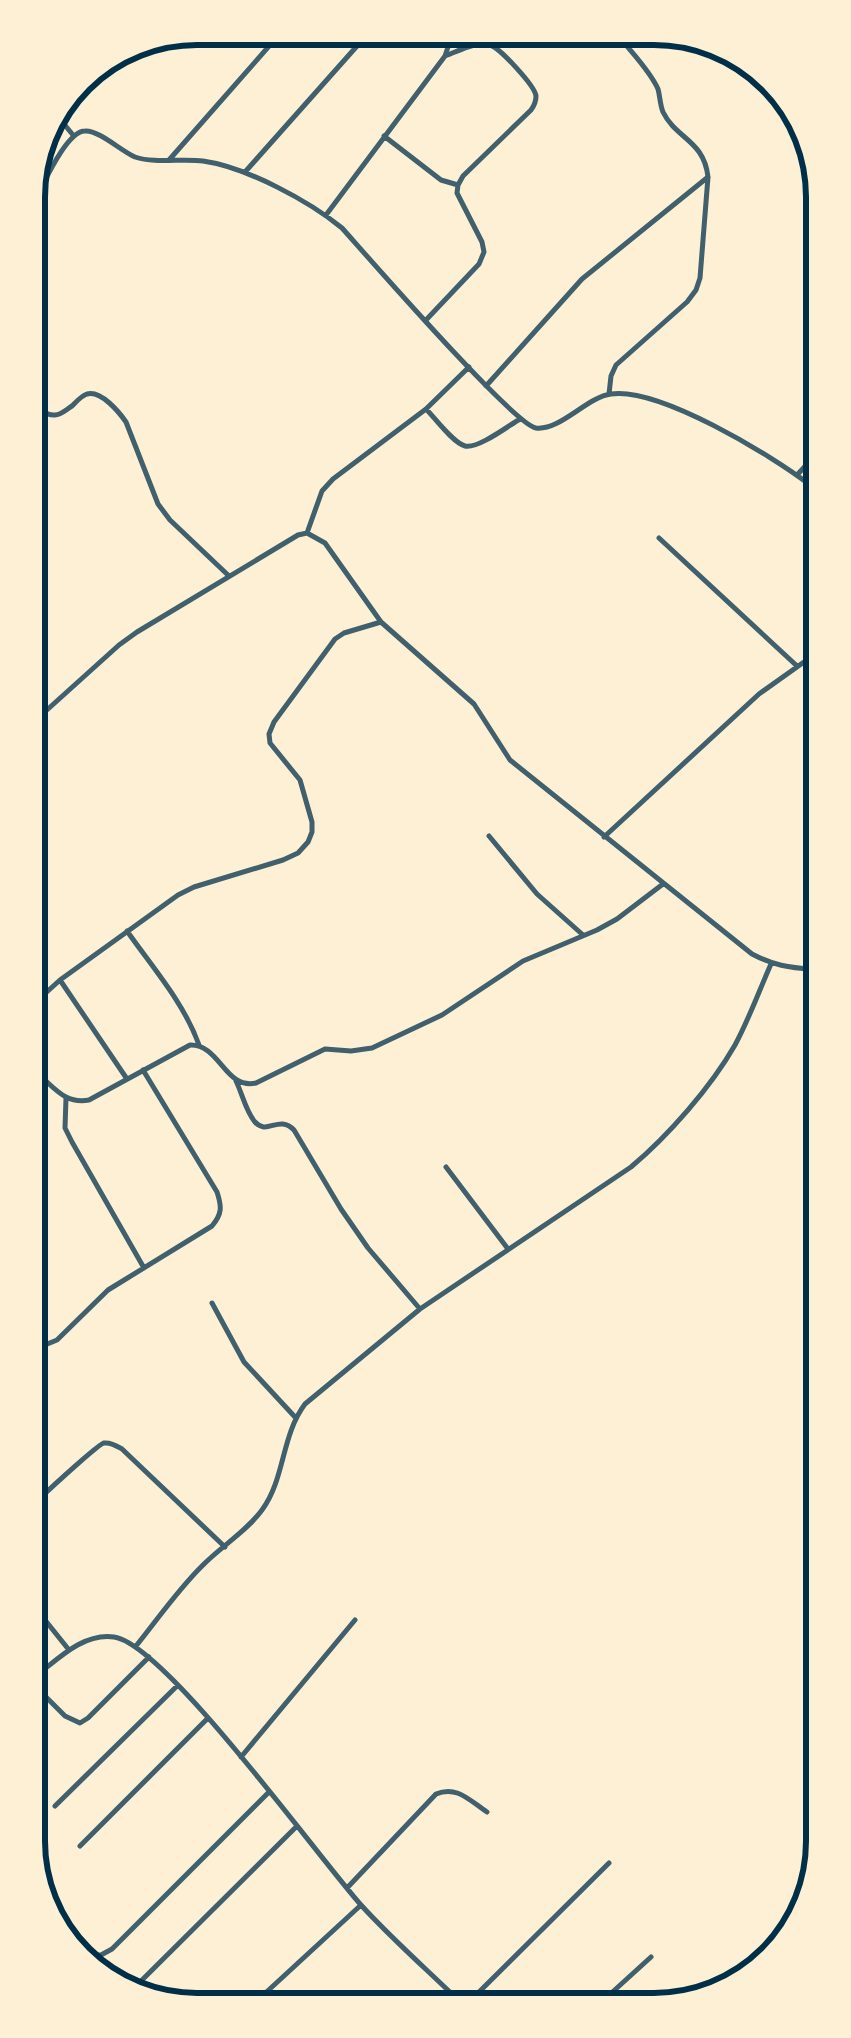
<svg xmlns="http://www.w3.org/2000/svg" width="851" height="2038" viewBox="0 0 851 2038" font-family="Karla,sans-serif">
  <rect width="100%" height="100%" fill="#fdf0d5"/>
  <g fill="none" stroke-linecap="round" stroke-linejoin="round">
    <path stroke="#3f606c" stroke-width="5" d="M59 118 73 135
      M384 136 441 180 458 185
      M169 160 277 37
      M245 172 365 37
      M37 196C45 181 67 131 85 131 99 130 121 151 135 157 156 164 182 158 203 161 246 167 309 201 342 228 368 257 513 424 536 428 560 431 587 397 611 394 659 387 771 455 810 485
      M326 215 445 56 451 38
      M426 320 479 264 484 252 482 242 457 193 458 185 463 176 531 110C534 106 536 102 536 96 535 86 500 48 490 45 476 41 459 51 445 56
      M806 324 810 328
      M486 386 582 279 708 177
      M609 394 611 376 616 365 687 302 696 290 700 278 708 177C704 140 676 139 663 112 660 105 660 96 658 89 650 71 633 54 621 39
      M37 408C42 411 48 416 55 415 61 415 67 409 72 406 76 402 81 396 87 394 101 390 119 412 126 422L158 504 170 520 229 576
      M426 409C435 418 453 443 465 446 478 449 508 426 520 419
      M797 475 810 461
      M307 533 322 491 333 479 426 409 469 367
      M659 538 797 666
      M38 718 119 645 137 632 298 535 307 533 325 543 381 622 474 704 510 760 752 954C773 965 789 968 812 969
      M489 836 537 894 583 935
      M604 837 759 694 811 657
      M127 931C153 968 184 1003 199 1045
      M60 980 127 1079
      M39 999 60 980 178 895 194 887 283 860 298 853 308 842 312 832V822L300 780 270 743 269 734 274 722 335 639 344 633 381 622
      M39 1075C56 1089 65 1104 89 1100L190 1045C220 1044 225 1090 256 1083L325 1049 351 1051 372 1048 442 1015 523 961 597 930 617 919 663 884
      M236 1081C242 1093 246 1112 255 1122 267 1136 279 1114 294 1130L341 1209 368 1248 420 1309
      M66 1098 65 1128 72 1142 144 1268
      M446 1167 508 1249
      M212 1303 244 1362 295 1417
      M40 1347 57 1340 108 1290 212 1226C222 1214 222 1207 217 1192L143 1070
      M41 1497C50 1489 98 1444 104 1443 111 1442 117 1446 122 1449L225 1547
      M41 1615 69 1650
      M136 1646C157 1620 177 1591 201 1567 221 1546 245 1533 262 1510 285 1479 281 1436 305 1404L420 1309 631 1167C668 1136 711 1087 735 1045 749 1019 759 991 771 964
      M41 1672C61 1656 85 1633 114 1637 165 1644 318 1857 361 1905 390 1937 424 1967 455 1997
      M41 1692 65 1716 80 1723 88 1718 149 1657
      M241 1757 355 1620
      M55 1806 178 1685
      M80 1846 207 1719
      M347 1888 436 1794C457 1785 470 1801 487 1812
      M84 1955H101L112 1949 269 1792
      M134 1988 297 1826
      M474 1997 609 1863
      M607 1997 651 1957
      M260 1998 361 1905"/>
  </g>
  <path d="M0 0H851V2038H0ZM197 45H654A152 152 0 0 1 806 197V1841A152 152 0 0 1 654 1993H197A152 152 0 0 1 45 1841V197A152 152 0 0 1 197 45Z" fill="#fdf0d5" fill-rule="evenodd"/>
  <path fill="none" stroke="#003049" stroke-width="6" d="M197 45H654A152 152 0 0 1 806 197V1841A152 152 0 0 1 654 1993H197A152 152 0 0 1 45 1841V197A152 152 0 0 1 197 45Z"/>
</svg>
